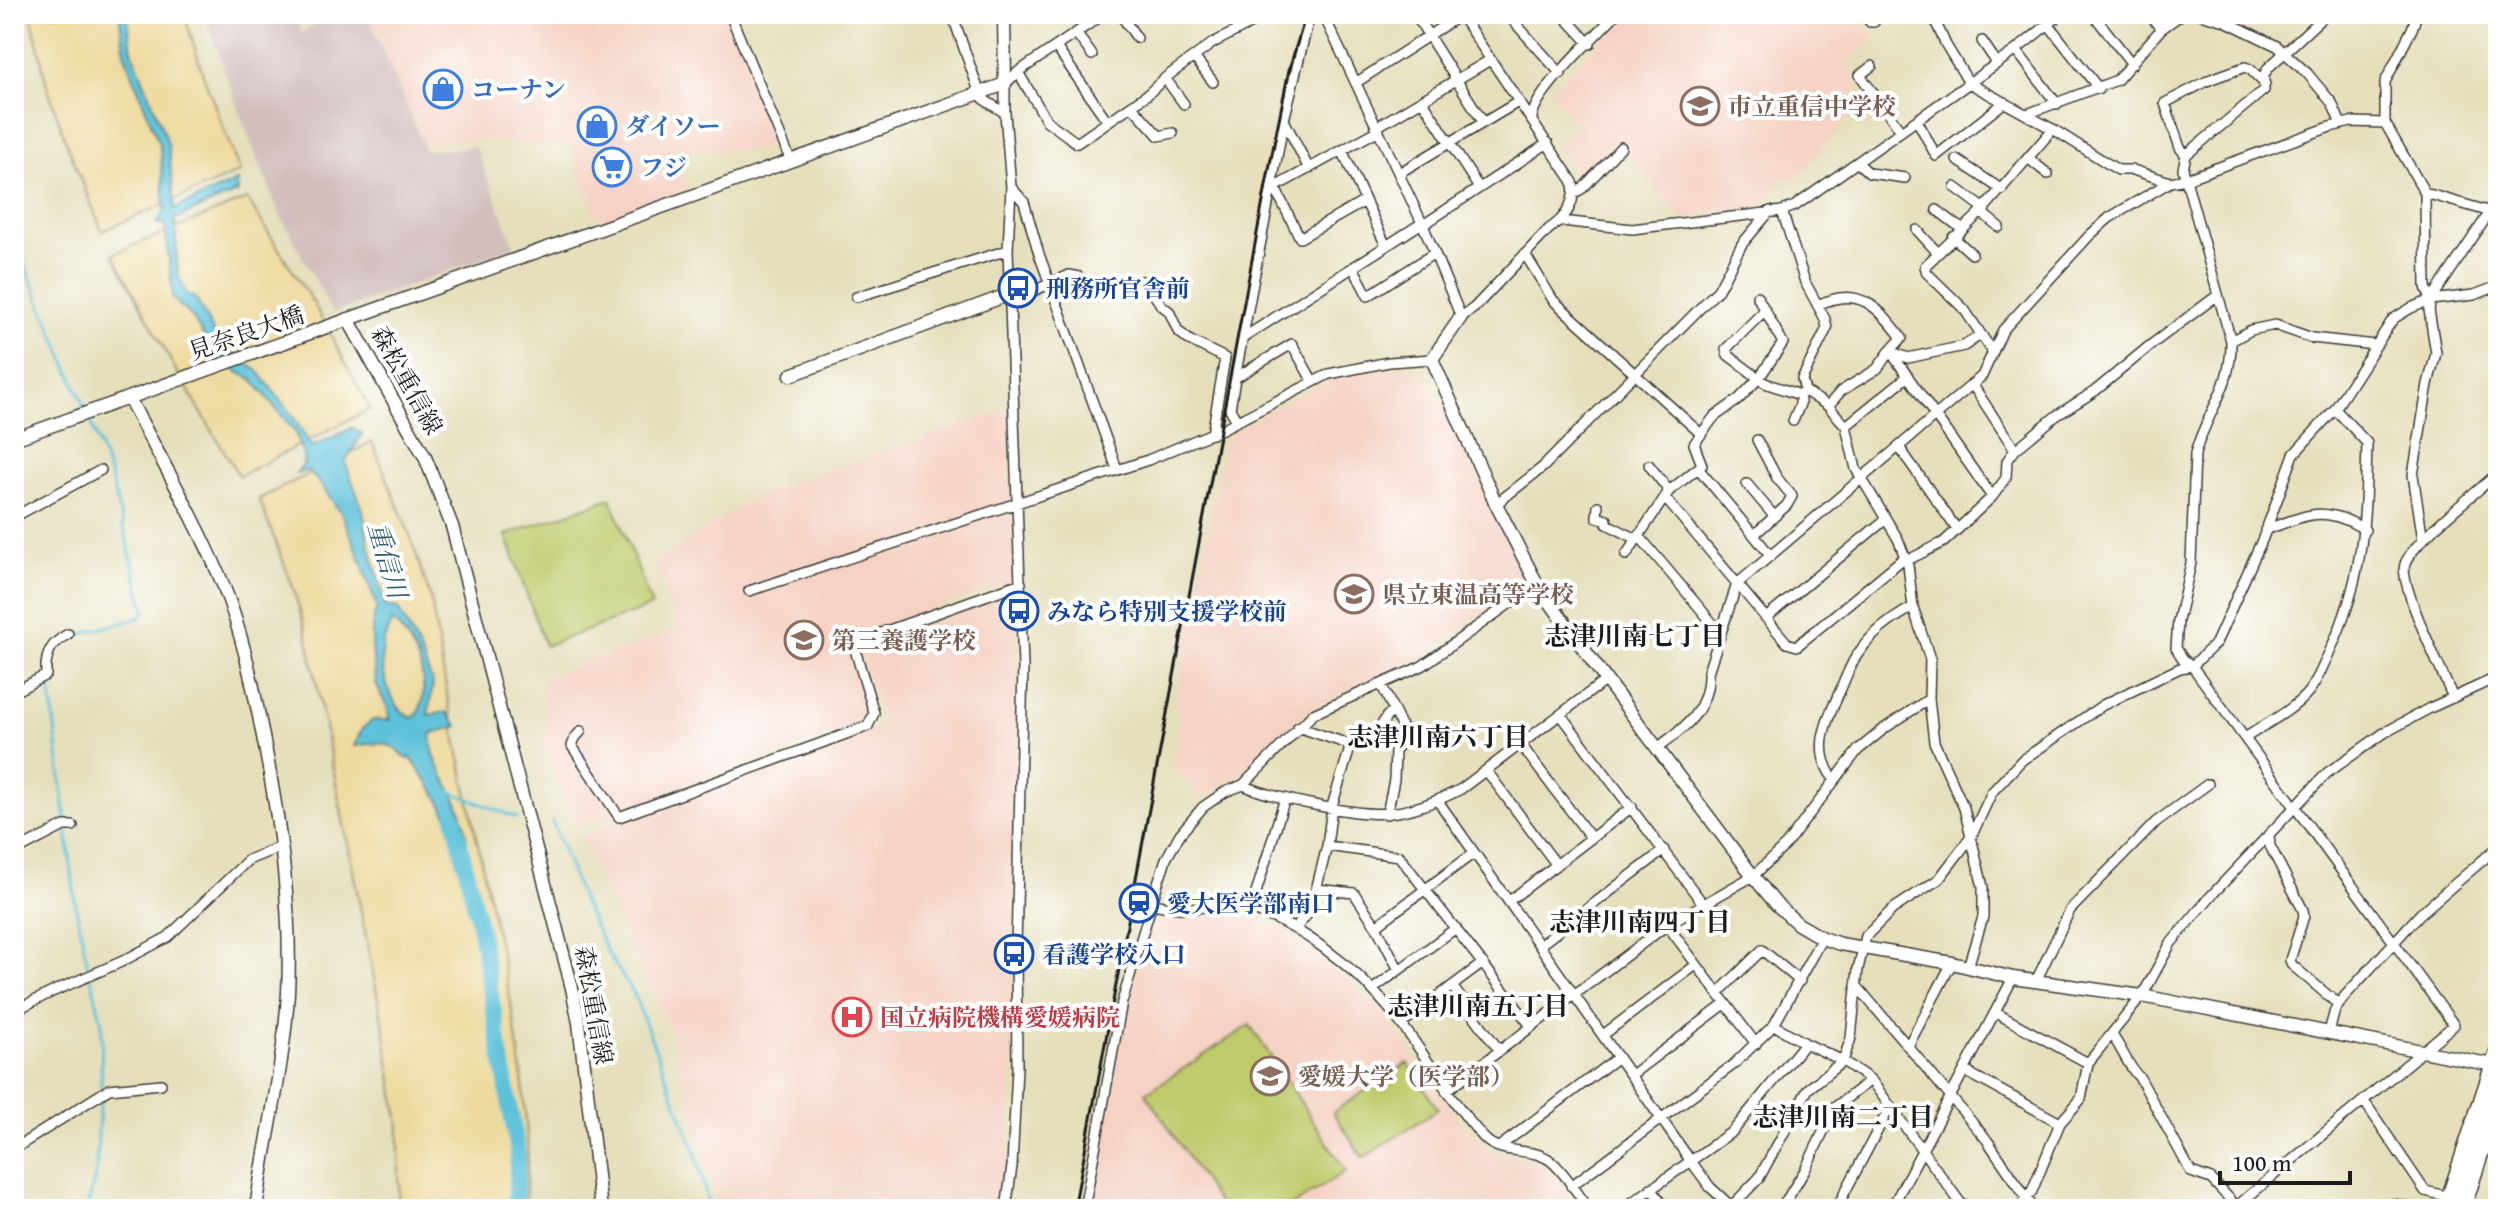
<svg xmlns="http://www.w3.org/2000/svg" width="2512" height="1223" viewBox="0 0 2512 1223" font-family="'Gentium Book Plus','Noto Serif JP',serif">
  <rect width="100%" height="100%" fill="#fff"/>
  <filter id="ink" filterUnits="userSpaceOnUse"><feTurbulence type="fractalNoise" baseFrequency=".0125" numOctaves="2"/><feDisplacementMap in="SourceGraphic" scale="16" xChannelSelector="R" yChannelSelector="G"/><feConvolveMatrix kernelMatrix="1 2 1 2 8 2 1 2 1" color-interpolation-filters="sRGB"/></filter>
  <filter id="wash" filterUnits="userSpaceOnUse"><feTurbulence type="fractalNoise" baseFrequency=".006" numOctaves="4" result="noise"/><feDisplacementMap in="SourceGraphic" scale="32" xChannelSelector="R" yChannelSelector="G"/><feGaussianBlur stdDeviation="1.8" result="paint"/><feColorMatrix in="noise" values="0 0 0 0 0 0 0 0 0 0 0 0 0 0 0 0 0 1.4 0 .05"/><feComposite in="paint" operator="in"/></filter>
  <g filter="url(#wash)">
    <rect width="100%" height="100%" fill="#e5dfbb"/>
    <path fill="#f5d2c3" d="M376 14H727L781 148 723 151 678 150 687 189 603 220 594 214 568 143 539 145 479 139 424 144 370 18Z
      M1622 14H1858L1877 36 1844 64 1860 86 1847 98 1856 109 1793 183 1784 175 1762 206 1682 219 1619 142 1584 181 1577 175 1555 143 1577 125 1551 92Z
      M1404 367 1414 370 1433 386 1526 582 1494 607 1492 606 1421 657 1305 711 1245 772 1217 787 1201 799 1172 765 1180 714 1175 709 1226 434 1323 381 1370 370Z
      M1008 409 1014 581 845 639 869 714 865 723 577 828 547 754 542 679 679 628 655 563 755 496Z
      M1015 593 1017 680 1012 1068 1008 1164 1003 1209H718L673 1037 581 836 883 726 858 647Z
      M1153 911 1188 916 1232 912 1287 930 1323 958 1382 1011 1455 1116 1480 1144 1497 1154 1524 1159 1548 1168 1579 1209H1088L1126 1003Z"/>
    <path fill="#d1bfbd" d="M205 14H295L301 33 332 14H367L426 151 475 147 515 247 333 313 279 213 239 112Z"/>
    <path fill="#bfcb6c" stroke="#6e7444" stroke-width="2" d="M611 498 652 606 545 646 506 535Z
      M1250 1025 1346 1171 1287 1209H1222L1146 1093Z
      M1408 1063 1438 1109 1363 1158 1333 1112Z"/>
    <path fill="#eeda9e" stroke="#857b5d" stroke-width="2" d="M31 14H184L204 77 240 172 102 231 66 142 47 86Z
      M247 199 314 304 370 409 239 476 173 365 113 254Z
      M372 442 410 535 431 600 450 711 510 998 522 1073 528 1150 525 1209H396L399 1194V1125L384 1029 334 774 308 639 292 584 259 499Z"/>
    <path fill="#5bc1d9" stroke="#3c6e7a" stroke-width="2" fill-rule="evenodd" d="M119 14H127L132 51 168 143 175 209 237 181 238 192 175 219 178 276 186 293 196 299 221 346 258 371 294 418 312 447 352 428 362 434 345 462 363 510 368 541 386 607H397L418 646 433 684 428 715 446 712 458 726 431 734C432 766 446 776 458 804 465 820 467 836 468 854L436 794 410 757 408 759C386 739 382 742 354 746L362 729 373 720H389L388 709 376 684 372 648V626L377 607 357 550 341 513 318 481 308 471 296 473 303 466 304 457 295 432 252 379 239 373 213 351 192 317 173 299 165 223 157 224 165 210 160 146 125 55ZM392 621C417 644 433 684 417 715L411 718C389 706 379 669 383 646 384 638 389 629 392 621Z"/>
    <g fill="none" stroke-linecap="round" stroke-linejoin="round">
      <path stroke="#5bc1d9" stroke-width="3" d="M14 240 85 408
        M67 638 139 618 145 611 109 472 88 415
        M49 677 76 908 88 967
        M449 791 517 818
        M552 821 582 900 608 954 633 992 694 1148 710 1209
        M91 978 102 1023 101 1088
        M87 1209 96 1173 100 1098"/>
      <path stroke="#5bc1d9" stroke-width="16" d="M454 817 480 930 518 1154 515 1209"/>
    </g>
  </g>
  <g filter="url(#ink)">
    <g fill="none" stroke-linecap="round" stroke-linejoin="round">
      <g stroke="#3a3934" stroke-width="12">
        <path id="street" d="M730 14 790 159
          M952 14 980 94 986 101 1005 113
          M1120 14 1137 38
          M1323 14 1423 225 1461 317 1474 308 1549 229C1566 218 1576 203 1573 182L1460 14
          M1415 14 1483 122
          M1507 14 1561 74
          M1562 14 1590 44
          M1863 14 1870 22H1874L1879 14
          M1932 14 1946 45 1969 83 2056 131 2118 170H2133L2170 182 2186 179 2330 127 2351 122 2385 123
          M2093 14 2132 64
          M2149 14 2161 29
          M2200 14 2225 21 2277 46 2307 73 2332 103 2341 124
          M2417 14 2412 29 2385 82V123L2425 193 2426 287 2431 300
          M2048 24 2099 89
          M1076 33 1092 55
          M1982 41 1997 63
          M1056 47 1108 122
          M2016 50 2057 104
          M1194 57 1213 82
          M1872 66 1860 75 1901 131
          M1018 72 1047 121 1077 143 1148 94 1165 78 1213 43 1269 14
          M1165 78 1184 104
          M1357 82 1462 14
          M1422 100 1479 188
          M1132 106 1159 136 1173 133
          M2027 114 2117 80 2161 29 2182 14
          M1532 118C1533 93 1597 35 1616 14
          M1284 120 1309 169
          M1917 120 1936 156 2005 102
          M1378 126 1490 60
          M1342 150 1386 246
          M2186 155 2180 148 2165 103 2211 79 2245 67 2250 69 2265 84
          M2029 159 2048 174
          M1957 160 2002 190
          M1857 162 1869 173 1905 178
          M1399 173 1518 102
          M1272 182 1300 238 1365 201
          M1011 187 1024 202 1039 254 1117 469
          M1275 187 1379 130
          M1955 187 1985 209
          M1575 193 1583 188 1621 147
          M2425 193 2498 214
          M1937 210 1962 229
          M1782 211 1805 282 1825 319 1827 328 1802 379 1805 391 1828 406 1846 426 1856 469 1898 539 1908 565 1913 607 1930 659 1929 699 1934 742 1964 808 1983 887V917L1968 967
          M1981 212 1999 227
          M1562 221 1632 229 1782 211 1795 206 2016 50 2061 14
          M1423 225 1548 143
          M1917 230 1937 252
          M1953 237 1972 254
          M1525 254 1553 300 1700 433
          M1353 267 1368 296 1433 254
          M856 297 1008 250
          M1011 301 1069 275 1079 277 1090 284 1145 281 1161 305 1169 311 1178 331 1189 340 1225 358 1212 434
          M1818 305C1858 285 1879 307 1902 338L1890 351 1992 497
          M1764 311 1726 349 1728 355 1765 383 1800 395 1805 391
          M1243 338 1422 223
          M2231 341 2251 330 2275 325 2312 338 2375 345
          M1993 352 1964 309 1927 273 1925 266 1981 212 2053 129
          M1235 378 1292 344 1312 380
          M1828 406 1841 391 1877 369 1890 351 1908 358 1964 346 1980 335
          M1237 421 1230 409 1235 378 1284 120 1310 14
          M1793 421 1800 404V395
          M1846 426 1908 376
          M1899 447 1956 528
          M2015 450 2056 416 2095 391 2152 344 2218 295
          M1649 465 1669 491
          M1698 468 1771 556
          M1747 484 1774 516
          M1665 498 1787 643 1797 646 1905 557
          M1496 504 1543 467 1718 290 1742 244 1770 211
          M1598 506 1597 517 1607 520V524L1637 539
          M14 517 101 470
          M2265 530C2307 515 2324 504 2365 530
          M1754 535 1787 505 1792 496 1777 478 1757 440
          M1639 536 1720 632
          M2423 540 2413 475 2428 384 2436 353 2429 310 2431 300 2490 212 2498 192
          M1626 555 1669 491 1702 465 1694 444 1714 417 1738 400 1759 378 1783 343 1757 296
          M1906 561 1944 542 1992 497 2006 478 2007 461 2015 450 1972 384
          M749 591 1148 460 1222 429 1329 374 1389 362 1432 359
          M1766 618 1886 519
          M1381 684 1405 734 1395 752 1394 780 1387 814
          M14 692 46 675C45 654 50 644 68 634
          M2453 698C2444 675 2398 584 2405 564 2413 541 2477 492 2498 473
          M1561 715 1704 905
          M1298 727 1351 745 1371 743 1387 716 1393 712
          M581 731 575 738 572 746 619 817 868 726 874 713 853 643 1021 583
          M2245 738C2265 724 2293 711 2309 691 2318 680 2323 666 2329 653 2364 579 2365 522 2367 443L2335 409
          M1521 745 1591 838
          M1657 748C1684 729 1710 709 1708 672L1737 584 1982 376 2003 330 2089 236 2109 218 2170 182
          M1486 770 1556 864
          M1834 779C1809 748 1830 715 1843 684 1848 672 1852 661 1860 651 1873 632 1893 618 1913 607
          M1243 785C1272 798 1360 817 1390 813 1416 810 1438 801 1461 789L1606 680
          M1438 801 1690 1160 1710 1187 1734 1209
          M2269 834 2270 846 2303 910 2304 916 2290 960 2292 965 2338 1004
          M1327 846 1399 856 1531 1026
          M14 852 64 826H73
          M1317 889 1354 893 1376 926 1399 970
          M1509 901 1632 807
          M1153 904C1163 906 1173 908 1183 908 1206 908 1226 903 1249 909 1298 923 1354 967 1387 1006 1423 1047 1446 1097 1484 1138 1500 1156 1532 1146 1551 1161 1564 1171 1579 1196 1589 1209
          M1251 909 1285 798
          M1667 925 1756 1044
          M1376 926 1474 853
          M1295 929 1311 910 1327 846 1332 806 1351 745
          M1540 945 1664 850
          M2036 981 2070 910 2156 822 2208 784
          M1856 985 1987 1140 2034 1209
          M1452 986 1499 1050
          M1372 990 1456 928
          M1718 993 1762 950 1800 981
          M14 1011 54 991 121 962 168 937 248 860 282 846
          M1996 1013 2088 1063
          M1401 1024 1483 963
          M1774 1025 1805 1043 1843 1061 1871 1080 1965 1209
          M2329 1032 2335 1010 2344 997 2420 914 2498 847
          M1603 1035 1696 965
          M2112 1035C2121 1047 2130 1070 2140 1078L2191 1172 2211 1179 2239 1209
          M1908 1046 1952 963
          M1965 1071 2060 1123
          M1631 1075 1725 1004
          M1446 1091 1667 925 1753 876 1786 845 1858 750 1885 728 1929 699
          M2364 1101 2425 1191 2450 1197
          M1499 1147 1618 1057
          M14 1149 109 1089 161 1084
          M1571 1186 1733 1065 1774 1025 1822 938
          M1651 1188 1666 1209
          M2237 1206 2454 1025 2192 666 2183 659 2176 648 2178 621 2191 563 2195 454C2206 412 2232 389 2231 341L2183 169 2186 155 2264 90V75L2268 68 2326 14
          M1731 1207 1759 1178 1808 1089 1843 1061 1851 1038 1858 969 1866 936 1893 909 1939 879 1971 837 1992 792 2022 760 2103 705 2180 668 2192 666 2216 643 2263 538 2294 454 2335 409 2393 319 2411 308 2431 300 2474 295 2498 286
          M1006 1209 1012 1166 1017 1068 1016 947 1023 667 1008 250 1011 187 1005 113V84L1018 72 1104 14
          M1084 1209 1122 1002 1158 883 1166 859 1180 834 1203 807 1225 792 1243 785 1313 714 1422 666 1537 584
          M1623 1209 1733 1131 1805 1043
          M1781 1209 1805 1170 1835 1107 1871 1080
          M1836 1209 1890 1107
          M1891 1209 2013 978
          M2019 1209 2032 1191 2060 1123 2081 1099 2088 1063 2142 996 2171 943 2209 898 2327 773 2384 733 2430 708 2498 677
          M2387 1209 2393 1204 2418 1209"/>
      </g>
      <g stroke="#3a3934" stroke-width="15">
        <path id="secondary" d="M1461 317 1432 359 1496 504 1537 584 1606 680 1753 876 1776 904 1798 924 1822 938 1840 944 1952 963 2013 978 2142 996 2498 1066
          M348 319 425 457 452 526 572 988 579 1023 601 1209
          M791 375 1010 294
          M129 398C160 459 196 518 222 582 244 636 255 695 266 752 281 832 292 912 288 993 284 1066 266 1137 256 1209
          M14 439 1005 84 1004 14"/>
      </g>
      <g stroke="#3a3934" stroke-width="19">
        <path id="highway" d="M2446 1209 2498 1052
          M2462 1209 2498 1098"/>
      </g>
      <use href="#street" stroke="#fff" stroke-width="9"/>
      <use href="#secondary" stroke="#fff" stroke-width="12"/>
      <use href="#highway" stroke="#fff" stroke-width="16"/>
      <path stroke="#1c1c1c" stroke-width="3" d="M1074 1209 1270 164 1289 70 1306 14"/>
    </g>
  </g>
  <defs>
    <g id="shop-ring" transform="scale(2)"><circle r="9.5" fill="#fff" stroke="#3f7fe0" stroke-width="1.5"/><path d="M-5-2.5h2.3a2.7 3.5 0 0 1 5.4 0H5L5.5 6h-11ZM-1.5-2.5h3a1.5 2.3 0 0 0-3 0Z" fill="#3f7fe0"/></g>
    <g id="school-ring" transform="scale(2)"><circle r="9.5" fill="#fff" stroke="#8d6e63" stroke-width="1.5"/><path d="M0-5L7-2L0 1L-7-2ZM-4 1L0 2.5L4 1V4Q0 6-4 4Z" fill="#8d6e63"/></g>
    <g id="supermarket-ring" transform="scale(2)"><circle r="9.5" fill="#fff" stroke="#3f7fe0" stroke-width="1.5"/><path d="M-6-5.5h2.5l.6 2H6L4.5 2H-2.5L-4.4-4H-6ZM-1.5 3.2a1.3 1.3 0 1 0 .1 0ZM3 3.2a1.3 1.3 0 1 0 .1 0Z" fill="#3f7fe0"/></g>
    <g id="bus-ring" transform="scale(2)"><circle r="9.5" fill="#fff" stroke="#1a4fb4" stroke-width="1.5"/><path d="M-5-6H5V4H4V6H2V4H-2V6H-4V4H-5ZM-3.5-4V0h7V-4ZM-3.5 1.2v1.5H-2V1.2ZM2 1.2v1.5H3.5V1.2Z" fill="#1a4fb4"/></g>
    <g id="station-ring" transform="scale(2)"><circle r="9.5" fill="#fff" stroke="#1a4fb4" stroke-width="1.5"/><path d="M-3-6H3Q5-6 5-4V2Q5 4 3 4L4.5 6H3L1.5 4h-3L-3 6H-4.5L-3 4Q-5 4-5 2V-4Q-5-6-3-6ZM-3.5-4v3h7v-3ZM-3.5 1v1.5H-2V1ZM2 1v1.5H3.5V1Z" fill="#1a4fb4"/></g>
    <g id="hospital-ring" transform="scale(2)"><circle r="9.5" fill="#fff" stroke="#e0444e" stroke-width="1.5"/><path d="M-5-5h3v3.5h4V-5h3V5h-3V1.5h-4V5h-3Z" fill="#e0444e"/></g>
    <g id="university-ring" transform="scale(2)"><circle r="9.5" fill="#fff" stroke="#8d6e63" stroke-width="1.5"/><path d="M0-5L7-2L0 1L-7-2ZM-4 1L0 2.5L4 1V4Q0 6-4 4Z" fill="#8d6e63"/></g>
  </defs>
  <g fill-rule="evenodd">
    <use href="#shop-ring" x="443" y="89"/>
    <use href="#school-ring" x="1700" y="106"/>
    <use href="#shop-ring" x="597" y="126"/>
    <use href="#supermarket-ring" x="612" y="167"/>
    <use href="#bus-ring" x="1018" y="288"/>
    <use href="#school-ring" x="1354" y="594"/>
    <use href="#bus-ring" x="1019" y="611"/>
    <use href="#school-ring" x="804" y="640"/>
    <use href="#station-ring" x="1139" y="903"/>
    <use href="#bus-ring" x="1014" y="954"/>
    <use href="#hospital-ring" x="852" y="1017"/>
    <use href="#university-ring" x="1270" y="1076"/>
  </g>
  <g text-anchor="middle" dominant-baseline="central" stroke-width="8" stroke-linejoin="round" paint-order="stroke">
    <g font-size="24" font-weight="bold" fill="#366cbe" stroke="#fff" text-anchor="start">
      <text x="471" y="89">コーナン</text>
      <text x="625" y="126">ダイソー</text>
      <text x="640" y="167">フジ</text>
    </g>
    <g font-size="24" font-weight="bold" fill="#785e54" stroke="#fff" text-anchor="start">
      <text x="1728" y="106">市立重信中学校</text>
      <text x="1382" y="594">県立東温高等学校</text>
      <text x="832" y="640">第三養護学校</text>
      <text x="1298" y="1076">愛媛大学（医学部）</text>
    </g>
    <g font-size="24" font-weight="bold" fill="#164399" stroke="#fff" text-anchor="start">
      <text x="1046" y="288">刑務所官舎前</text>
      <text x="1047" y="611">みなら特別支援学校前</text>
      <text x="1167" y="903">愛大医学部南口</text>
      <text x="1042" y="954">看護学校入口</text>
    </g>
    <g font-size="24" fill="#1c1c1c" stroke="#fff">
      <text transform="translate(246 333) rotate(-19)">見奈良大橋</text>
      <text transform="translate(407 380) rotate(61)">森松重信線</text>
      <text transform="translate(594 1005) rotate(80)">森松重信線</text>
    </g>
    <g font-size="24" font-weight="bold" fill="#be3a42" stroke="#fff" text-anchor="start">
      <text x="880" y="1017">国立病院機構愛媛病院</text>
    </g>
    <g font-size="26" font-style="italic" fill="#355e68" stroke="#fff">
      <text transform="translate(388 560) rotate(74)">重信川</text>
    </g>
    <g font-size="26" font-weight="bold" fill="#1c1c1c" stroke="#fff">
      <text x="1635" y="635">志津川南七丁目</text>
      <text x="1438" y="736">志津川南六丁目</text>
      <text x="1640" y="921">志津川南四丁目</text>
      <text x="1478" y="1005">志津川南五丁目</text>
      <text x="1843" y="1116">志津川南二丁目</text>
    </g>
  </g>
  <rect width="2512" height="1223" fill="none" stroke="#fff" stroke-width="48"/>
  <path d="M2220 1171v12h130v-12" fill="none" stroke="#1c1c1c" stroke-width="4"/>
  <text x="2232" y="1171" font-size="24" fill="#1c1c1c" stroke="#ffffff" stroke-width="6" paint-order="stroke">100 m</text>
</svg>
